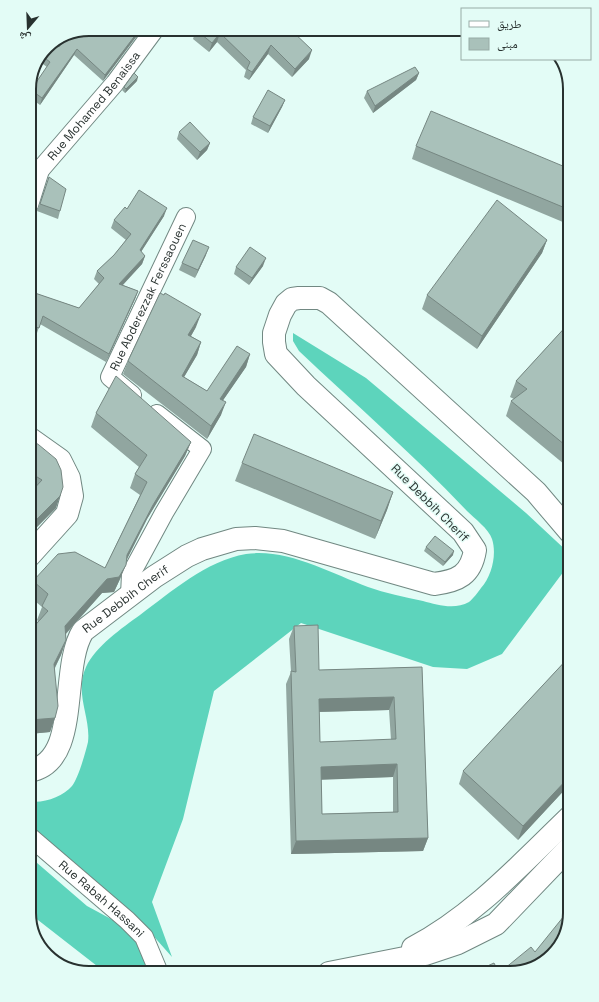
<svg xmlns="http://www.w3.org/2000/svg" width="599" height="1002" viewBox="0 0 599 1002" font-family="'Space Grotesk','Noto Naskh Arabic',sans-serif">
  <rect width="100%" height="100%" fill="#e3fcf6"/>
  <path fill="#5dd4bc" d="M293 333 366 378 526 513 570 554V563L502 654 467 669 433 667 301 623 214 691 183 819 152 902 172 957 141 922 29 830V801C42 804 63 797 72 786 78 779 86 751 88 742 91 717 74 693 86 667 96 646 122 628 140 615 171 592 206 561 246 554 287 548 330 573 368 587 385 593 404 597 423 601 437 605 455 610 469 602 473 599 478 592 481 588 492 576 497 554 492 539 489 529 474 518 467 511 414 455 355 404 299 351L293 341Z
    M29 856 87 906 124 926 135 939 152 973H106L29 913Z"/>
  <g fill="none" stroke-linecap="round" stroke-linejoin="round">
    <g stroke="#718882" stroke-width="20">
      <g id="street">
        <path id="s1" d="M29 179 40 170 115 83 155 29"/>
        <path d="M29 205 40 170"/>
        <path id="s2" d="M132 395 110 377 186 217"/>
        <path d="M130 595 131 574 164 513 202 449 157 414"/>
        <path id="s3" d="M29 836 127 920 144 937 159 973"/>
      </g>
    </g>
    <g stroke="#718882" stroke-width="24">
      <g id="secondary">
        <path d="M29 556 67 514 72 496 69 478 60 460 29 438"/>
        <path id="s4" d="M29 771C82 762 59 669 83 631L154 577 187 556 202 549 236 539 255 538 283 541 434 584C458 581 471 575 475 550L463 532 306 386 276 354 274 342V333L280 315 286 304 292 299 299 298H320L329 303 536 492 570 532"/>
        <path d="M413 948C474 916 521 864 570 817"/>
        <path d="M329 973 425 954 458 943 496 924 570 847"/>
      </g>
    </g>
    <use href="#street" stroke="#fff" stroke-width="18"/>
    <use href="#secondary" stroke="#fff" stroke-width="22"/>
  </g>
  <path fill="#91a6a0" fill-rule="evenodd" d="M89 29H142L103 81 74 55 40 105 29 97 31 90 47 67 40 62 47 46 59 47Z
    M184 29H249L260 36 309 59 292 77 268 54 249 80 244 77 246 70 217 42 209 52 193 39 194 36 184 30Z
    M419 73 416 80 373 113 364 98 367 91Z
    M137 81 125 93 122 90 124 87Z
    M285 100 282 107 268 133 251 124 253 117Z
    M179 132 210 143 207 150 197 160 177 139Z
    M416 146 570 169V225L412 159Z
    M49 177 60 211 58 219 37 211Z
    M127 209 164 216 141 252 145 256 142 264 123 285 138 291 135 299 106 362 40 324 36 336 29 334V291L79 308 99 284 94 279 97 271 114 255 126 240 111 228 114 220Z
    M547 240 542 253 477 349 422 309 427 295Z
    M206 255 195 278 179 270 182 263Z
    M263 266 249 285 234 274 236 267Z
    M570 322V469L506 416 511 401 514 399 510 397 516 381Z
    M196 327 191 336 201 342 197 355 184 377 207 391 250 354 246 367 223 400 221 415 207 439 123 374 128 361Z
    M96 413 191 442 185 456 147 519 126 561 120 579 114 592 102 593 66 634V640L61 655 55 668V718L50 732 29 734V632L38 621 37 620 42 607 29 596V592L33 581 105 568 140 495 130 488 135 474 139 467 91 427Z
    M29 438 56 508 29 535V494L33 489 29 487Z
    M242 463 393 492 387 510 375 539 235 481Z
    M426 547 453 555 443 566 424 551Z
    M294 626 319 670 422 667 428 838 423 851 291 854 286 684 291 672 289 639ZM389 710 391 740 320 742 319 712ZM393 777V812L322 814 321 779Z
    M570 656V784L518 840 459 784 463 771Z"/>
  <path fill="#768782" d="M140 29H142L103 81 105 75Z
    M220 33 217 42 209 52 212 43Z
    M271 45 268 54 249 80 252 72Z
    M77 49 74 55 40 105 42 98Z
    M312 50 309 59 292 77 295 69Z
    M419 73 416 80 373 113 375 106Z
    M138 77 137 81 125 93 126 89Z
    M285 100 282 107 268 133 270 126Z
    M210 143 207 150 197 160 200 152Z
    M167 208 164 216 137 258 140 250Z
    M547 240 542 253 477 349 482 336Z
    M209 247 206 255 195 278 198 270Z
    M145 256 142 264 116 292 119 284Z
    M266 258 263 266 249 285 252 278Z
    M138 291 135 299 106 362 109 354Z
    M201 314 196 327 184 348 188 335Z
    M201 342 197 355 177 389 182 376Z
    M250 354 246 367 215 412 220 399Z
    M226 402 221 415 207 439 211 426Z
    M191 442 185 456 147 519 122 569 127 555 153 505Z
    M393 492 387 510 375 539 381 521Z
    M60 496 56 508 29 535V530L30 526Z
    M454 551 453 555 443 566 445 562Z
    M126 565 120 579 114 592 102 593 60 640 65 626 107 579Z
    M66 640 61 655 49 679 54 664Z
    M394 697 389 710 314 712 319 699Z
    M55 718 50 732 29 734V722L30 720Z
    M397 764 393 777 317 780 321 767Z
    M570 776V784L518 840 523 826Z
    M428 838 423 851 291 854 296 841Z"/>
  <path fill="#a9c1ba" stroke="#768782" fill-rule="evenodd" d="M89 29H140L105 75 77 49 42 98 31 90 50 62 42 56 47 46 54 43 59 47 66 38Z
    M197 29H249L260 36 263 29H290L312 50 295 69 271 45 252 72 247 69 250 62 220 33 212 43 196 30Z
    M415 67 419 73 375 106 367 91Z
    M134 73 138 77 126 89 124 87Z
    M268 90 285 100 270 126 253 117Z
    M431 111 570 169V210L416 146Z
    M190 122 210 143 200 152 179 132Z
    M49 177 66 189 60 211 40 204Z
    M139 190 167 208 140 250 145 256 119 284 138 291 109 354 43 316 39 328 29 325V291L79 308 104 278 97 271 114 255 131 234 114 220 125 207 127 209Z
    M497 200 547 240 482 336 427 295Z
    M193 240 209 247 198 270 182 263Z
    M250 247 266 258 252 278 236 267Z
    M160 293 164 295 165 293 201 314 188 335 201 342 182 376 207 391 237 346 250 354 220 399 226 402 211 426 128 361Z
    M570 322V449L511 401 527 389 516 381Z
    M116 376 191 442 153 505 127 555 126 565 119 577 107 579 65 626 66 640 54 664 58 706 55 718 30 720 29 719V632L48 611 42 606 48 594 33 581 58 554 75 552 105 568 147 482 135 474 147 455 96 413Z
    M254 434 393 492 381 521 242 463Z
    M29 438 39 445 56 459 61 470 63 487 60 496 30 526 29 525V494L42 480 29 472Z
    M435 536 454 551 445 562 426 547Z
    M318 625 319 670 422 667 428 838 296 841 291 671 296 672 294 626ZM394 697 396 739 320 742 319 699ZM397 764 398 812 322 814 321 767Z
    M570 656V776L523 826 463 771Z
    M568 911 570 914 560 946 536 967 510 973H499L531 947 535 952Z
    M494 963 499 973H472Z
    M111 968 118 973H107Z"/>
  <g text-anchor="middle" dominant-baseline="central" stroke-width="3" stroke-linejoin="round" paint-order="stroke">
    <g font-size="12" fill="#28312f" stroke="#e3fcf6">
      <text stroke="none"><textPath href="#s1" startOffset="98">Rue Mohamed Benaissa</textPath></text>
      <text stroke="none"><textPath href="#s2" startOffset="117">Rue Abderezzak Ferssaouen</textPath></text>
      <text transform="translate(430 503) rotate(45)">Rue Debbih Cherif</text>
      <text stroke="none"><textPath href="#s4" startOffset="212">Rue Debbih Cherif</textPath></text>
      <text stroke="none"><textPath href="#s3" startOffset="96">Rue Rabah Hassani</textPath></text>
    </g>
  </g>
  <path d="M0 0H599V1002H0ZM89 36H510A53 53 0 0 1 563 89V913A53 53 0 0 1 510 966H89A53 53 0 0 1 36 913V89A53 53 0 0 1 89 36Z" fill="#e3fcf6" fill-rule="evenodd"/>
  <path fill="none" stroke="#28312f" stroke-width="2" d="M89 36H510A53 53 0 0 1 563 89V913A53 53 0 0 1 510 966H89A53 53 0 0 1 36 913V89A53 53 0 0 1 89 36Z"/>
  <rect x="461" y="8" width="130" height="52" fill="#e3fcf6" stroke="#98aba6"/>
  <rect x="469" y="21" width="20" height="6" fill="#ffffff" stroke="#98aba6"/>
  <text x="497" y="28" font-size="12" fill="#28312f">طريق</text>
  <rect x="469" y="38" width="20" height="12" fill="#a9c1ba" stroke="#98aba6"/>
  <text x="497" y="48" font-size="12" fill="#28312f">مبنى</text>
  <g transform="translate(28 28) rotate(199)" stroke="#e3fcf6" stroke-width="3" paint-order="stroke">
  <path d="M0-3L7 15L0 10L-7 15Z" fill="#28312f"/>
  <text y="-6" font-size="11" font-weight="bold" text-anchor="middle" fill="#28312f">ش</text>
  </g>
</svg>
